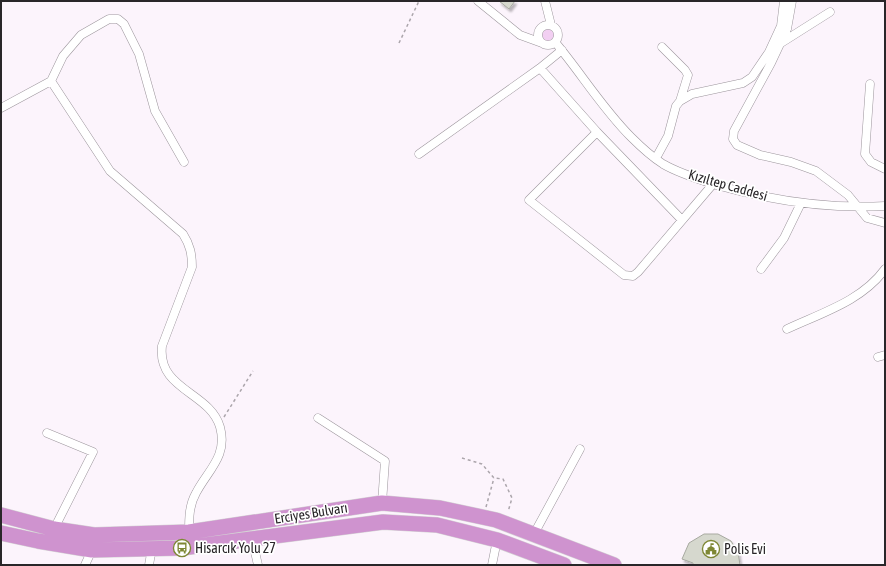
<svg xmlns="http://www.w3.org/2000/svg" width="886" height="566" viewBox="0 0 886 566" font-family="'Asap Condensed',sans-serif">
  <defs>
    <filter id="shadow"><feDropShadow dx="2" dy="3" stdDeviation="1" flood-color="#0004"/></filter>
  </defs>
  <rect width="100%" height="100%" fill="#fcf4fc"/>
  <path fill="#f2cff2" d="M542 35a6 6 0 1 1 12 0a6 6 0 1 1-12 0Z"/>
  <path fill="#d6d8ce" stroke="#a7a9a0" filter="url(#shadow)" d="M499 1H515L509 9Z
    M704 534H718L731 541 738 552 740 565H693V563L682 559 689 543Z"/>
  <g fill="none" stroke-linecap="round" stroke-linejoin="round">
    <g stroke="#9c959c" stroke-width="9">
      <path id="street" d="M478 1 520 35 542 43
        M545 1 551 25
        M792 1 787 29 771 63 734 131 733 139 737 145 760 155 791 162 816 171 848 195 867 218 885 223
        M538 35a10 10 0 1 1 20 0a10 10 0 1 1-20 0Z
        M555 42C581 73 602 108 631 137 640 146 652 157 663 164 680 174 701 180 720 186 774 201 829 209 885 206
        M781 43 830 12
        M662 47 685 70 688 75 680 101
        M540 68 597 132 682 220
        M51 81 110 171 183 234C190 245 192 254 192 267L162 346C157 390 210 392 220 427 228 456 208 470 196 493 189 505 189 519 189 532
        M870 84 865 154 871 162 885 169
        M1 108 51 81 63 56 81 35 109 19H118L124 24 139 54 155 111 184 162
        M597 132 529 200 624 275 633 276 638 272 713 184
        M419 154 540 68 562 50
        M656 158 668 136 676 106 680 101 692 94 743 83 752 77 769 52 781 26 784 1
        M761 269 784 238 801 203
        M787 329C821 313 862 301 885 269
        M878 357 885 355
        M318 418 385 461 382 503
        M47 433 93 452 54 529
        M534 534 580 449
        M252 539 258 565
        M85 565 92 550
        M149 565 152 548
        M492 565 497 540"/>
    </g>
    <g stroke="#d4d4d4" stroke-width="16">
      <path id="highway" d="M1 515 54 529 94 535 189 532 382 503 440 508 496 520 614 565
        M1 533 38 541 92 550 182 548 383 522 437 525 497 540 564 565"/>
    </g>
    <path stroke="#aba5ab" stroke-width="1.5" stroke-dasharray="3 3" stroke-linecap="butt" d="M399 43 419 1
      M224 417 253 371
      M462 458 482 464 494 478 503 479 512 498 508 512
      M486 507 494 478"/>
    <use href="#street" stroke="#fff" stroke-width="8"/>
    <use href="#highway" stroke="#cf93cf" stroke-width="15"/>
  </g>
  <defs>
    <g id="bus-ring" transform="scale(0.9)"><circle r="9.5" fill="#fff" stroke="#7e8734" stroke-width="1.5"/><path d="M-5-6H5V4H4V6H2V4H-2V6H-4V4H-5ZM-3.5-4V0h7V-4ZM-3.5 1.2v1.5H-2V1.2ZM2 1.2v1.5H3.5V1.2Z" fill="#7e8734"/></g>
    <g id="civic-ring" transform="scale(0.9)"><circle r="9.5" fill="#fff" stroke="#7e8734" stroke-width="1.5"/><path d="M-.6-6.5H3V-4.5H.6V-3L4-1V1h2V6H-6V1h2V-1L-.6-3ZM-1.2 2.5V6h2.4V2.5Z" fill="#7e8734"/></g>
  </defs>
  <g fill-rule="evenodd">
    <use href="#bus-ring" x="182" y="548"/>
    <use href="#civic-ring" x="711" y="549"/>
  </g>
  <g text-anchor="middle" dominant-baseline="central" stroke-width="3.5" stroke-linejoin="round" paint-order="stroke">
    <g font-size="14" fill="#292629" stroke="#fff">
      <text transform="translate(728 185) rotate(16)">Kızıltep Caddesi</text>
      <text transform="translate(311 513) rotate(-9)">Erciyes Bulvarı</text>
    </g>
    <g font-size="14" fill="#292629" stroke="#fff" text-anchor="start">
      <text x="195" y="548">Hisarcık Yolu 27</text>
      <text x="724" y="549">Polis Evi</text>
    </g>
  </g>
  <rect width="886" height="566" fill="none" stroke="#292629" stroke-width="4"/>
</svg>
